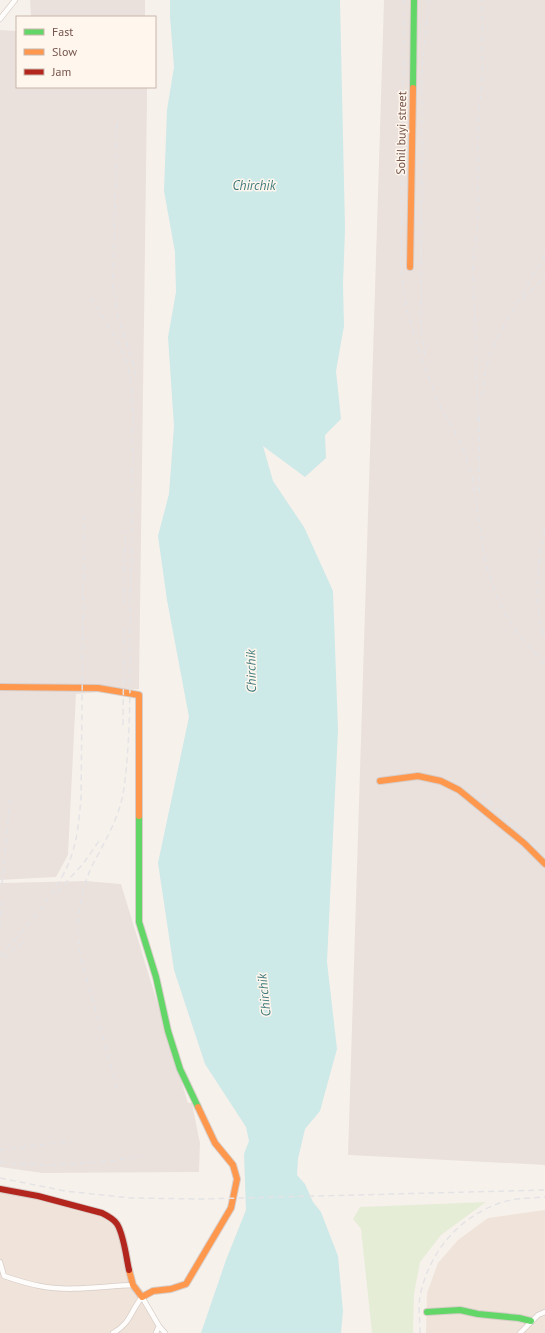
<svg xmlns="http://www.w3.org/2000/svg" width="545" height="1333" viewBox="0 0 545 1333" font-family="'PT Sans',sans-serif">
  <rect width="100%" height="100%" fill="#f7f1ec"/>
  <path fill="#f0e3d9" d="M0 1191 38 1198 106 1218 114 1226 119 1235 129 1281 156 1322 157 1329 156 1333H0Z
    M545 1210V1333H426L427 1293 438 1263 458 1240 488 1218Z"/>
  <path fill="#ebe1dc" d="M30 0H145V17H31Z
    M384 0H545V1165L348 1155Z
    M0 30 17 31V87H147V102L139 689 76 694 68 855 56 877 0 880Z
    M86 881 121 884 188 1103H192L200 1143 199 1172 42 1173 0 1167V883Z"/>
  <path fill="#e6edd7" d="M486 1202 441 1235 420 1262 414 1294 413 1333H372L361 1229 353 1219 360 1207Z"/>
  <path fill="#cde9e8" d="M170 0H340L345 229 343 285 344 326 336 371 341 419 325 435 326 458 305 477 263 446 273 481 304 527 333 591 338 730 327 962 337 1049 320 1111 305 1129 298 1159 297 1175 305 1184 313 1202 321 1212 338 1256 343 1311 341 1333H201L226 1260 246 1210 244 1154 249 1141 246 1127 205 1064 174 970 158 863 189 717 167 600 158 536 169 494 174 426 168 337 176 292 175 252 164 191 167 110 174 67 170 17Z"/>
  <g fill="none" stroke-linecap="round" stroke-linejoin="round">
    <g stroke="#d6cdc8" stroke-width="6">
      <path id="street" d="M0 19 15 0
        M0 1262 4 1276C16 1280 28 1284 40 1286 70 1292 103 1286 133 1285
        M159 1326 165 1333
        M113 1333C131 1323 130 1312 142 1297L159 1326 156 1333
        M520 1333 538 1315 545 1312"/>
    </g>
    <g stroke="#d7cdc8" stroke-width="8">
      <path id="fast" d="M413 88 414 0
        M139 816V922L156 977 168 1031 180 1069 198 1107
        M427 1312 460 1310 478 1314 519 1318 531 1321"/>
    </g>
    <g stroke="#d7cdc8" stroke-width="8">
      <path id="slow" d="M410 267 413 88
        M0 687 98 688 139 695V816
        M380 781 418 776 441 781 459 790 524 843 545 864
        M129 1270 133 1285 142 1297 153 1291 171 1289 186 1284 231 1208 237 1179 233 1165 215 1143 198 1107"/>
    </g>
    <g stroke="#d7cdc8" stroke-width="8">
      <path id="jam" d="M0 1189 38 1196 102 1213C108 1216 114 1219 117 1224 124 1235 126 1257 129 1270"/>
    </g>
    <use href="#street" stroke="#fefdfc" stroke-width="4.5"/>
    <use href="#fast" stroke="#63d668" stroke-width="6"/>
    <use href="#slow" stroke="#ff974d" stroke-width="6"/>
    <use href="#jam" stroke="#b3261e" stroke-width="6"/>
    <path stroke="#e4e3e5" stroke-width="1.5" stroke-dasharray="6 4" stroke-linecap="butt" d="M404 0 401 266 406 307 422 359 438 402 459 440 466 457 472 475 483 548 487 567 497 597 504 612 515 630 545 665
      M117 123 113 287 118 317 134 365 135 377
      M91 297C101 316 115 334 123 353 129 368 131 383 133 399 133 475 131 552 130 628 130 680 131 736 124 788 120 818 104 842 91 868 78 898 75 928 81 959L118 1091
      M523 299 545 277
      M425 355 422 339 421 320 422 67 429 0
      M482 396 485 373 490 355 498 336 545 255
      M478 421 473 267 478 219V122L482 82V0
      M479 492V416
      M545 529C536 564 534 604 545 639
      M124 603 125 531
      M123 725 124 627
      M482 794 545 857
      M2 884 10 799
      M57 892 83 864 99 841
      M0 927 2 902
      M0 956C27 925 61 891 73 851 78 834 79 817 81 800L84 515
      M3 958 27 940
      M0 1150 73 1141
      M0 1162C47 1169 96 1162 143 1157
      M0 1178 65 1191 131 1198 203 1199 545 1190
      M420 1333C420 1321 418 1308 420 1296 429 1252 459 1216 503 1202 516 1198 531 1198 545 1197"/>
  </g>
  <g text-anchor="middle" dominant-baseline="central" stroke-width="3" stroke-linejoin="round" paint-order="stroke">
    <g font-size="12" fill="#76554b" stroke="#fff6ed">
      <text transform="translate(401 133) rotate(-89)">Sohil buyi street</text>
    </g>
    <g font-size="13" font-style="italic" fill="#3e797c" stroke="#fff6ed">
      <text x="254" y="185">Chirchik</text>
      <text transform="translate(251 671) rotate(-91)">Chirchik</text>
      <text transform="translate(264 995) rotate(-96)">Chirchik</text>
    </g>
  </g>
  <rect x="16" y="16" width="140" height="72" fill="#fff6ed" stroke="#c8b6ac"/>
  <rect x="24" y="29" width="20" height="6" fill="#63d668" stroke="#c8b6ac"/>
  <text x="52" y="36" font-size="12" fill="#76554b">Fast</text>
  <rect x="24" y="49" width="20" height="6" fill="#ff974d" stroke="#c8b6ac"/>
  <text x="52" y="56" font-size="12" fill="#76554b">Slow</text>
  <rect x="24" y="69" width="20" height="6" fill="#b3261e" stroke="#c8b6ac"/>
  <text x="52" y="76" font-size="12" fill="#76554b">Jam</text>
</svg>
